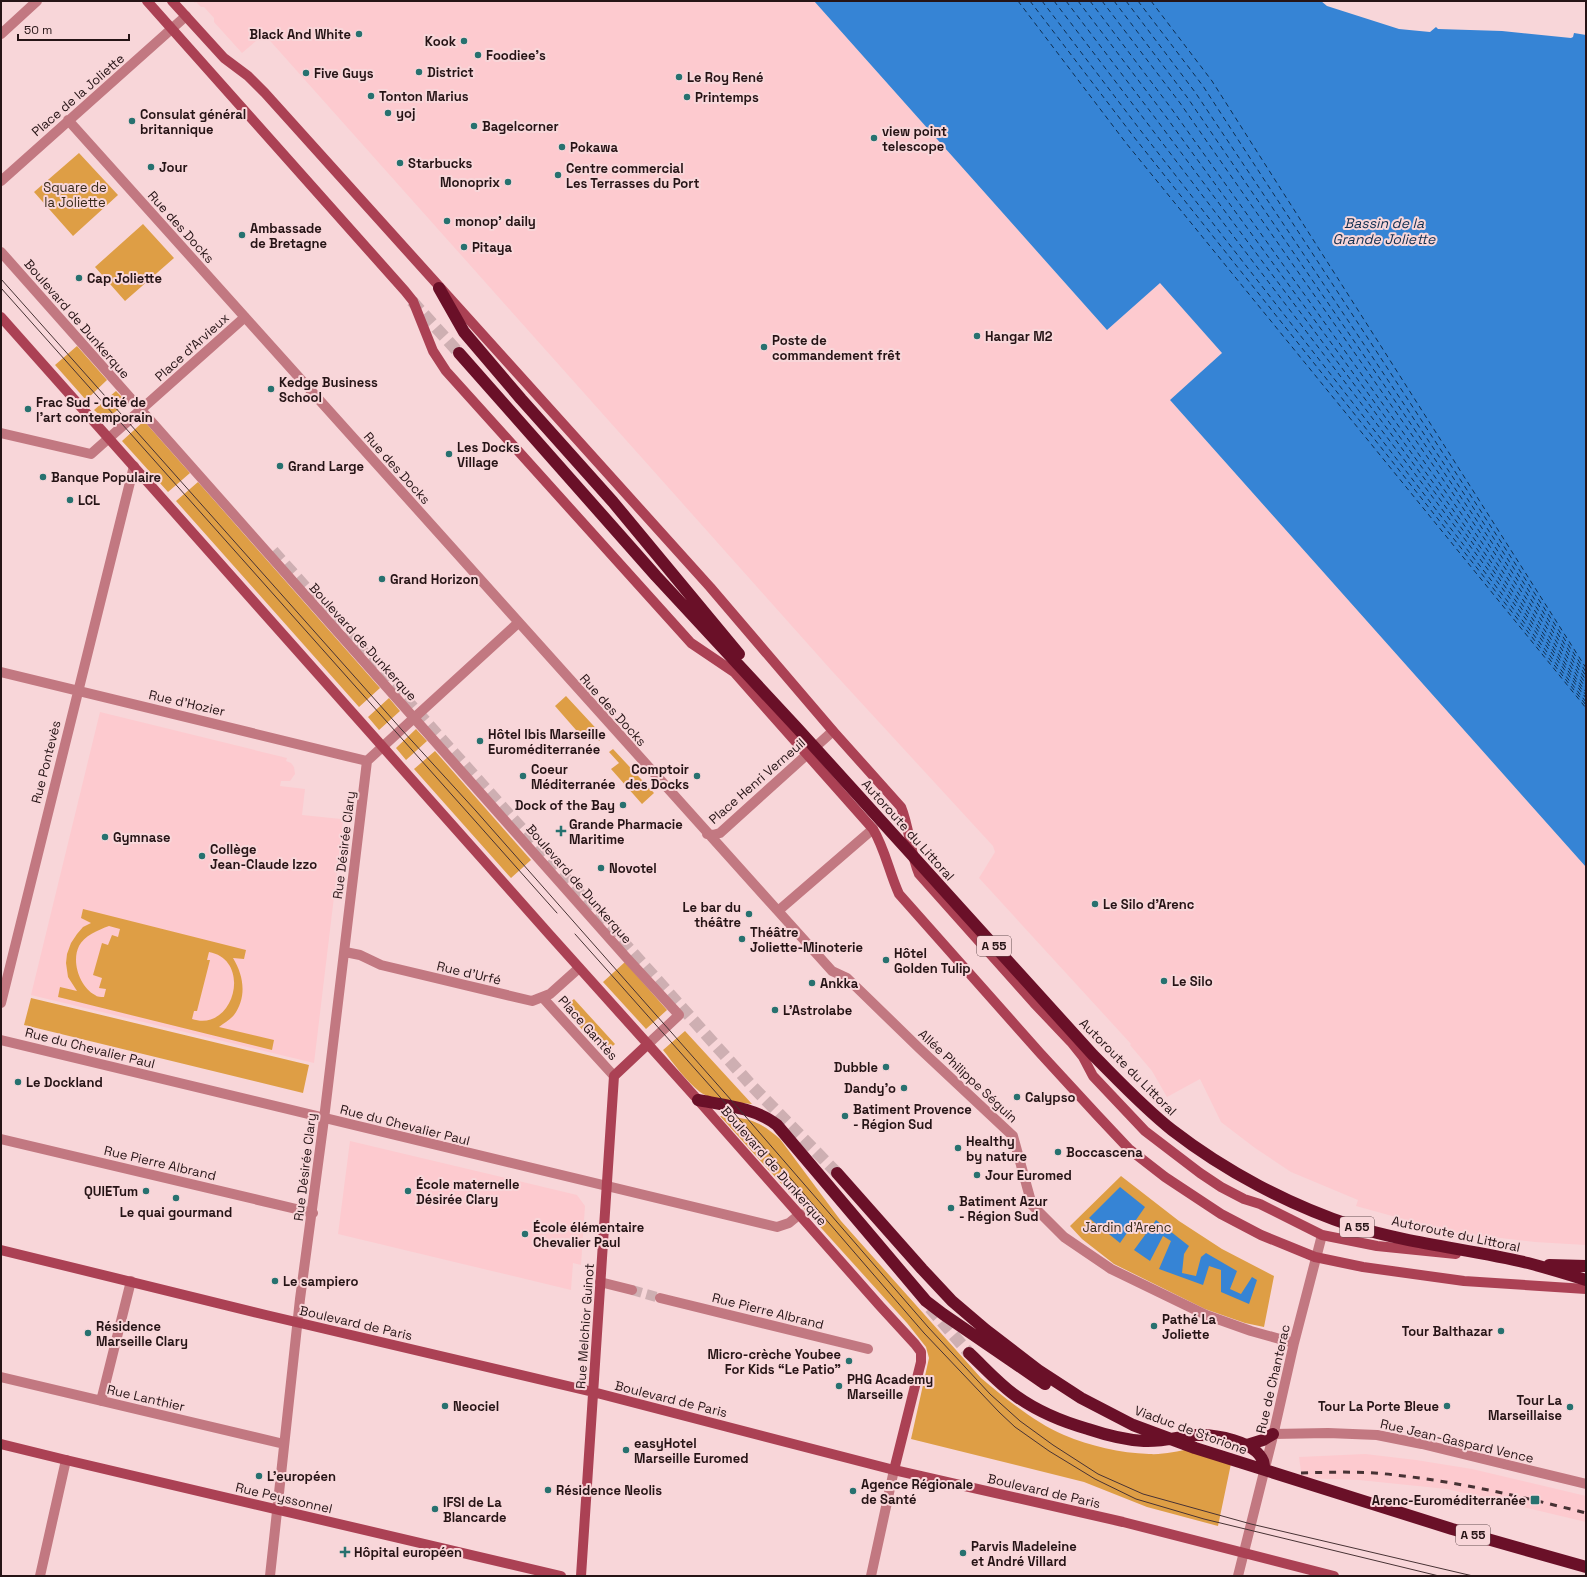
<svg xmlns="http://www.w3.org/2000/svg" width="1587" height="1577" viewBox="0 0 1587 1577" font-family="'Space Grotesk',sans-serif">
  <rect width="100%" height="100%" fill="#f8d6d9"/>
  <path fill="#fdcacf" d="M193 1H814L1107 330 1160 282 1222 353 1170 400 1586 867V1245L1535 1242 1450 1232 1356 1206 1358 1200 1291 1172 1255 1148 1221 1122 1200 1079 1167 1097 1152 1071 1130 1045 1131 1044 979 878 995 852 993 846 832 671 264 34 242 53 214 22V18L204 7H201L196 2 195 3Z
    M100 712 287 758 286 761 291 763 294 767 295 774 290 781H281L280 786 305 789 302 815 341 819V822H343L314 1063 31 995Z
    M350 1141 577 1195 585 1206 581 1265 573 1263 571 1290 338 1234Z
    M1365 1454 1416 1460 1472 1469 1586 1496V1522L1447 1489 1359 1480 1302 1478 1299 1457Z"/>
  <path fill="#de9e45" fill-rule="evenodd" d="M79 153 118 195 73 236 34 192Z
    M143 224 174 258 125 301 95 267Z
    M77 346 107 380 86 400 55 365Z
    M116 391 126 401 125 404 105 420 94 410Z
    M144 421 190 473 168 492 122 441Z
    M198 482 380 688 359 707 176 501Z
    M566 696 604 737 599 741 590 732 583 738 555 706Z
    M389 698 400 711 379 730 368 717Z
    M416 729 427 741 406 760 396 748Z
    M613 749 654 793 642 804 611 769 619 763 609 752Z
    M435 751 531 860 511 878 414 769Z
    M83 909 246 950 244 959 233 958C244 976 247 997 234 1015 230 1020 224 1023 219 1027L274 1040 272 1050 58 997 60 987 77 991 68 977 66 963 67 954 71 943 77 934 83 927 91 923 81 918ZM109 926 120 929 118 937 112 935 108 945 102 943 93 975 102 978 99 988 106 989 104 997C101 997 97 997 95 995 80 987 71 962 79 946 84 936 98 930 109 926ZM209 952C253 960 234 1033 192 1019L194 1011H197L210 960H207Z
    M625 962 667 1010 646 1029 603 982Z
    M31 998 309 1065 303 1093 24 1025Z
    M574 999 615 1044 604 1054 563 1008Z
    M685 1031 752 1104C736 1102 714 1102 700 1092 686 1081 674 1064 663 1050Z
    M720 1116C749 1118 758 1120 780 1139L841 1221 981 1378C1005 1398 1035 1423 1064 1435 1090 1446 1120 1453 1149 1454 1163 1455 1177 1451 1191 1449 1205 1448 1220 1452 1233 1454L1218 1526 1147 1507 1084 1482 911 1439 929 1358 926 1347 907 1323Z
    M1121 1176 1179 1221 1222 1249 1274 1276 1264 1327 1245 1323 1205 1309 1114 1264 1082 1239 1070 1226Z"/>
  <path fill="#3684d5" d="M814 1H1321L1327 6 1399 29 1430 32 1436 27 1438 29 1502 31 1571 38 1573 37 1574 33 1586 35V867L1170 400 1222 353 1160 283 1107 330Z
    M1120 1187 1145 1207 1120 1243 1089 1218Z
    M1156 1220 1189 1246 1184 1254 1182 1273 1196 1276 1201 1257 1206 1253 1237 1271 1230 1289 1241 1294 1252 1277 1257 1280 1249 1304 1221 1292V1270L1209 1266 1203 1285 1159 1269 1171 1241 1163 1236 1150 1261 1134 1250Z"/>
  <g fill="none" stroke-linecap="round" stroke-linejoin="round">
    <path stroke="#0f2e4f" stroke-width="1" stroke-dasharray="5 4" stroke-linecap="butt" d="M1018 1 1126 143 1586 708
      M1030 1 1134 137 1586 705
      M1042 1 1141 131 1586 702
      M1054 1 1586 698
      M1066 1 1156 119 1586 695
      M1078 1 1164 114 1586 692
      M1090 1 1171 108 1586 688
      M1102 1 1180 103 1586 684
      M1114 1 1187 97 1586 680
      M1126 1 1195 92 1586 676
      M1138 1 1203 86 1586 672
      M1151 1 1212 81 1586 668"/>
    <path stroke="#ceafb2" stroke-width="10" stroke-dasharray="10 5" stroke-linecap="butt" d="M632 1290 660 1298"/>
    <path stroke="#ceafb2" stroke-width="12" stroke-dasharray="12 6" stroke-linecap="butt" d="M412 301 459 353
      M273 551 753 1087 837 1173
      M930 1308 969 1353"/>
    <path stroke="#c27881" stroke-width="10" d="M1 34 37 1
      M68 120 778 911 873 829
      M1 181 186 16
      M1 252 625 956 679 1015 648 1044
      M1 433 91 454 245 317
      M1 672 367 761
      M367 761 518 623
      M707 834 713 835 720 833 833 731
      M778 911 832 971 847 978 920 1049 1013 1136 1032 1205 1064 1237 1111 1269 1206 1315 1251 1331 1294 1343
      M345 952 360 955 381 965 532 1001 550 994 579 968
      M543 998 614 1076
      M1 1003 134 466
      M1 1040 777 1227 789 1223 800 1214
      M1 1139 313 1213
      M600 1282 632 1290
      M660 1298 868 1349
      M1 1377 284 1444
      M101 1401 131 1281
      M1273 1434 1328 1433 1377 1435 1422 1444 1586 1484
      M40 1576 66 1460
      M270 1576 300 1299 324 1119 367 761
      M871 1576 894 1470
      M1238 1576 1272 1440 1294 1343 1322 1235"/>
    <path stroke="#ab4154" stroke-width="10" d="M147 1 405 291 413 301 433 351 446 371 691 643 734 672 873 829C885 849 889 872 899 894L1040 1053 1097 1115 1129 1149 1165 1177 1221 1214 1261 1235 1315 1257 1363 1267 1464 1281 1586 1289
      M172 1 224 58 248 76 265 93 710 587 833 731 901 807C910 829 910 853 919 874L1034 1003 1071 1042 1083 1057 1093 1076 1145 1131 1200 1173 1221 1187 1244 1199 1260 1204 1322 1235 1377 1246 1456 1254
      M1 317 549 934 698 1100 880 1306 915 1344 921 1352V1362L894 1470
      M1 1250 266 1315 593 1392 894 1470 1123 1522 1334 1576
      M1 1444 66 1460 561 1576
      M581 1576 614 1076 648 1044"/>
    <path stroke="#6a1028" stroke-width="12" d="M439 288 464 332 521 399 613 502 739 654
      M459 353 656 576 798 729 1093 1055C1118 1080 1143 1107 1172 1130 1225 1171 1289 1205 1353 1226 1410 1244 1470 1249 1528 1263 1547 1268 1567 1274 1586 1280
      M698 1100C724 1105 756 1108 777 1125L926 1301 943 1314 1045 1384
      M837 1173 922 1269 952 1301 986 1330 1038 1370 1081 1398 1133 1425 1195 1448 1452 1529 1586 1567
      M1549 1265 1586 1266
      M969 1353C984 1367 999 1384 1016 1396 1037 1411 1063 1422 1088 1429 1106 1435 1125 1440 1144 1441 1162 1442 1178 1437 1195 1435 1215 1434 1255 1441 1263 1461 1264 1464 1264 1468 1265 1470
      M1247 1445 1263 1440 1273 1434"/>
    <path stroke="#473234" stroke-width="1" d="M1 279 402 730 476 811 739 1109 928 1327 990 1394 1020 1421 1053 1445 1098 1474 1143 1494 1251 1524 1473 1576
      M1 288 557 913
      M575 934 728 1106 924 1333 999 1412 1015 1427 1049 1451 1095 1479 1136 1499 1204 1519 1439 1576"/>
    <path stroke="#473234" stroke-width="3" stroke-dasharray="7 7" stroke-linecap="butt" d="M1301 1473C1333 1472 1364 1471 1395 1475 1460 1482 1523 1497 1586 1513"/>
  </g>
  <g fill="#27716f" stroke="#f8d6d9" stroke-width="1.5">
    <circle cx="359" cy="34" r="4"/>
    <circle cx="464" cy="41" r="4"/>
    <circle cx="478" cy="55" r="4"/>
    <circle cx="419" cy="72" r="4"/>
    <circle cx="306" cy="73" r="4"/>
    <circle cx="679" cy="77" r="4"/>
    <circle cx="371" cy="96" r="4"/>
    <circle cx="687" cy="97" r="4"/>
    <circle cx="388" cy="113" r="4"/>
    <circle cx="132" cy="121" r="4"/>
    <circle cx="474" cy="126" r="4"/>
    <circle cx="874" cy="138" r="4"/>
    <circle cx="562" cy="147" r="4"/>
    <circle cx="400" cy="163" r="4"/>
    <circle cx="151" cy="167" r="4"/>
    <circle cx="558" cy="175" r="4"/>
    <circle cx="508" cy="182" r="4"/>
    <circle cx="447" cy="221" r="4"/>
    <circle cx="242" cy="235" r="4"/>
    <circle cx="464" cy="247" r="4"/>
    <circle cx="79" cy="278" r="4"/>
    <circle cx="977" cy="336" r="4"/>
    <circle cx="764" cy="347" r="4"/>
    <circle cx="271" cy="389" r="4"/>
    <circle cx="28" cy="409" r="4"/>
    <circle cx="449" cy="454" r="4"/>
    <circle cx="280" cy="466" r="4"/>
    <circle cx="43" cy="477" r="4"/>
    <circle cx="70" cy="500" r="4"/>
    <circle cx="382" cy="579" r="4"/>
    <circle cx="480" cy="741" r="4"/>
    <circle cx="523" cy="776" r="4"/>
    <circle cx="697" cy="776" r="4"/>
    <circle cx="623" cy="805" r="4"/>
    <path d="M559 825h4v4h4v4h-4v4h-4v-4h-4v-4h4z"/>
    <circle cx="105" cy="837" r="4"/>
    <circle cx="202" cy="856" r="4"/>
    <circle cx="601" cy="868" r="4"/>
    <circle cx="1095" cy="904" r="4"/>
    <circle cx="749" cy="914" r="4"/>
    <circle cx="742" cy="939" r="4"/>
    <circle cx="886" cy="960" r="4"/>
    <circle cx="1164" cy="981" r="4"/>
    <circle cx="812" cy="983" r="4"/>
    <circle cx="775" cy="1010" r="4"/>
    <circle cx="886" cy="1067" r="4"/>
    <circle cx="18" cy="1082" r="4"/>
    <circle cx="904" cy="1088" r="4"/>
    <circle cx="1017" cy="1097" r="4"/>
    <circle cx="845" cy="1116" r="4"/>
    <circle cx="958" cy="1148" r="4"/>
    <circle cx="1058" cy="1152" r="4"/>
    <circle cx="977" cy="1175" r="4"/>
    <circle cx="146" cy="1191" r="4"/>
    <circle cx="408" cy="1191" r="4"/>
    <circle cx="176" cy="1198" r="4"/>
    <circle cx="951" cy="1208" r="4"/>
    <circle cx="525" cy="1234" r="4"/>
    <circle cx="275" cy="1281" r="4"/>
    <circle cx="1154" cy="1326" r="4"/>
    <circle cx="1501" cy="1331" r="4"/>
    <circle cx="88" cy="1333" r="4"/>
    <circle cx="849" cy="1361" r="4"/>
    <circle cx="839" cy="1386" r="4"/>
    <circle cx="445" cy="1406" r="4"/>
    <circle cx="1447" cy="1406" r="4"/>
    <circle cx="1570" cy="1407" r="4"/>
    <circle cx="626" cy="1450" r="4"/>
    <circle cx="259" cy="1476" r="4"/>
    <circle cx="548" cy="1490" r="4"/>
    <circle cx="853" cy="1491" r="4"/>
    <rect x="1530" y="1495" width="10" height="10" rx="2"/>
    <circle cx="435" cy="1509" r="4"/>
    <path d="M343 1546h4v4h4v4h-4v4h-4v-4h-4v-4h4z"/>
    <circle cx="963" cy="1553" r="4"/>
  </g>
  <g text-anchor="middle" dominant-baseline="central" stroke-width="4" stroke-linejoin="round" paint-order="stroke">
    <g fill="#f8d6d9" stroke="#654e50" stroke-width="1">
      <rect x="977" y="936" width="34" height="20" rx="3"/>
      <rect x="1340" y="1217" width="34" height="20" rx="3"/>
      <rect x="1456" y="1525" width="34" height="20" rx="3"/>
    </g>
    <g font-size="12" font-weight="bold" fill="#261416">
      <text x="994" y="946">A 55</text>
      <text x="1357" y="1227">A 55</text>
      <text x="1473" y="1535">A 55</text>
    </g>
    <g font-size="13" font-weight="bold" fill="#261416" stroke="#f8d6d9" text-anchor="start">
      <text x="351" y="34" text-anchor="end">Black And White</text>
      <text x="456" y="41" text-anchor="end">Kook</text>
      <text x="486" y="55">Foodiee's</text>
      <text x="427" y="72">District</text>
      <text x="314" y="73">Five Guys</text>
      <text x="687" y="77">Le Roy René</text>
      <text x="379" y="96">Tonton Marius</text>
      <text x="695" y="97">Printemps</text>
      <text x="396" y="113">yoj</text>
      <text x="140" y="114">Consulat général<tspan x="140" dy="15">britannique</tspan></text>
      <text x="482" y="126">Bagelcorner</text>
      <text x="882" y="131">view point<tspan x="882" dy="15">telescope</tspan></text>
      <text x="570" y="147">Pokawa</text>
      <text x="408" y="163">Starbucks</text>
      <text x="159" y="167">Jour</text>
      <text x="566" y="168">Centre commercial<tspan x="566" dy="15">Les Terrasses du Port</tspan></text>
      <text x="500" y="182" text-anchor="end">Monoprix</text>
      <text x="455" y="221">monop' daily</text>
      <text x="250" y="228">Ambassade<tspan x="250" dy="15">de Bretagne</tspan></text>
      <text x="472" y="247">Pitaya</text>
      <text x="87" y="278">Cap Joliette</text>
      <text x="985" y="336">Hangar M2</text>
      <text x="772" y="340">Poste de<tspan x="772" dy="15">commandement frêt</tspan></text>
      <text x="279" y="382">Kedge Business<tspan x="279" dy="15">School</tspan></text>
      <text x="36" y="402">Frac Sud - Cité de<tspan x="36" dy="15">l'art contemporain</tspan></text>
      <text x="457" y="447">Les Docks<tspan x="457" dy="15">Village</tspan></text>
      <text x="288" y="466">Grand Large</text>
      <text x="51" y="477">Banque Populaire</text>
      <text x="78" y="500">LCL</text>
      <text x="390" y="579">Grand Horizon</text>
      <text x="488" y="734">Hôtel Ibis Marseille<tspan x="488" dy="15">Euroméditerranée</tspan></text>
      <text x="531" y="769">Coeur<tspan x="531" dy="15">Méditerranée</tspan></text>
      <text x="689" y="769" text-anchor="end">Comptoir<tspan x="689" dy="15">des Docks</tspan></text>
      <text x="615" y="805" text-anchor="end">Dock of the Bay</text>
      <text x="569" y="824">Grande Pharmacie<tspan x="569" dy="15">Maritime</tspan></text>
      <text x="113" y="837">Gymnase</text>
      <text x="210" y="849">Collège<tspan x="210" dy="15">Jean-Claude Izzo</tspan></text>
      <text x="609" y="868">Novotel</text>
      <text x="1103" y="904">Le Silo d'Arenc</text>
      <text x="741" y="907" text-anchor="end">Le bar du<tspan x="741" dy="15">théâtre</tspan></text>
      <text x="750" y="932">Théâtre<tspan x="750" dy="15">Joliette-Minoterie</tspan></text>
      <text x="894" y="953">Hôtel<tspan x="894" dy="15">Golden Tulip</tspan></text>
      <text x="1172" y="981">Le Silo</text>
      <text x="820" y="983">Ankka</text>
      <text x="783" y="1010">L'Astrolabe</text>
      <text x="878" y="1067" text-anchor="end">Dubble</text>
      <text x="26" y="1082">Le Dockland</text>
      <text x="896" y="1088" text-anchor="end">Dandy’o</text>
      <text x="1025" y="1097">Calypso</text>
      <text x="853" y="1109">Batiment Provence<tspan x="853" dy="15">- Région Sud</tspan></text>
      <text x="966" y="1141">Healthy<tspan x="966" dy="15">by nature</tspan></text>
      <text x="1066" y="1152">Boccascena</text>
      <text x="985" y="1175">Jour Euromed</text>
      <text x="416" y="1184">École maternelle<tspan x="416" dy="15">Désirée Clary</tspan></text>
      <text x="138" y="1191" text-anchor="end">QUIETum</text>
      <text x="959" y="1201">Batiment Azur<tspan x="959" dy="15">- Région Sud</tspan></text>
      <text x="176" y="1212" text-anchor="middle">Le quai gourmand</text>
      <text x="533" y="1227">École élémentaire<tspan x="533" dy="15">Chevalier Paul</tspan></text>
      <text x="283" y="1281">Le sampiero</text>
      <text x="1162" y="1319">Pathé La<tspan x="1162" dy="15">Joliette</tspan></text>
      <text x="96" y="1326">Résidence<tspan x="96" dy="15">Marseille Clary</tspan></text>
      <text x="1493" y="1331" text-anchor="end">Tour Balthazar</text>
      <text x="841" y="1354" text-anchor="end">Micro-crèche Youbee<tspan x="841" dy="15">For Kids “Le Patio”</tspan></text>
      <text x="847" y="1379">PHG Academy<tspan x="847" dy="15">Marseille</tspan></text>
      <text x="1562" y="1400" text-anchor="end">Tour La<tspan x="1562" dy="15">Marseillaise</tspan></text>
      <text x="453" y="1406">Neociel</text>
      <text x="1439" y="1406" text-anchor="end">Tour La Porte Bleue</text>
      <text x="634" y="1443">easyHotel<tspan x="634" dy="15">Marseille Euromed</tspan></text>
      <text x="267" y="1476">L’européen</text>
      <text x="861" y="1484">Agence Régionale<tspan x="861" dy="15">de Santé</tspan></text>
      <text x="556" y="1490">Résidence Neolis</text>
      <text x="1526" y="1500" text-anchor="end">Arenc-Euroméditerranée</text>
      <text x="443" y="1502">IFSI de La<tspan x="443" dy="15">Blancarde</tspan></text>
      <text x="971" y="1546">Parvis Madeleine<tspan x="971" dy="15">et André Villard</tspan></text>
      <text x="354" y="1552">Hôpital européen</text>
    </g>
    <g font-size="13" fill="#261416" stroke="#f8d6d9">
      <text transform="translate(78 95) rotate(-41)">Place de la Joliette</text>
      <text transform="translate(181 227) rotate(48)">Rue des Docks</text>
      <text transform="translate(77 319) rotate(49)">Boulevard de Dunkerque</text>
      <text transform="translate(192 347) rotate(-42)">Place d'Arvieux</text>
      <text transform="translate(397 468) rotate(48)">Rue des Docks</text>
      <text transform="translate(363 642) rotate(48)">Boulevard de Dunkerque</text>
      <text transform="translate(187 703) rotate(13)">Rue d'Hozier</text>
      <text transform="translate(613 710) rotate(48)">Rue des Docks</text>
      <text transform="translate(46 762) rotate(-76)">Rue Pontevès</text>
      <text transform="translate(757 781) rotate(-41)">Place Henri Verneuil</text>
      <text transform="translate(908 830) rotate(48)">Autoroute du Littoral</text>
      <text transform="translate(344 845) rotate(-83)">Rue Désirée Clary</text>
      <text transform="translate(579 884) rotate(49)">Boulevard de Dunkerque</text>
      <text transform="translate(469 973) rotate(13)">Rue d'Urfé</text>
      <text transform="translate(588 1028) rotate(48)">Place Gantès</text>
      <text transform="translate(90 1048) rotate(14)">Rue du Chevalier Paul</text>
      <text transform="translate(1128 1067) rotate(45)">Autoroute du Littoral</text>
      <text transform="translate(968 1076) rotate(43)">Allée Philippe Séguin</text>
      <text transform="translate(405 1125) rotate(14)">Rue du Chevalier Paul</text>
      <text transform="translate(160 1163) rotate(13)">Rue Pierre Albrand</text>
      <text transform="translate(774 1166) rotate(49)">Boulevard de Dunkerque</text>
      <text transform="translate(305 1167) rotate(-83)">Rue Désirée Clary</text>
      <text transform="translate(1456 1234) rotate(12)">Autoroute du Littoral</text>
      <text transform="translate(768 1311) rotate(14)">Rue Pierre Albrand</text>
      <text transform="translate(356 1323) rotate(13)">Boulevard de Paris</text>
      <text transform="translate(585 1326) rotate(-86)">Rue Melchior Guinot</text>
      <text transform="translate(1273 1379) rotate(-77)">Rue de Chanterac</text>
      <text transform="translate(146 1398) rotate(13)">Rue Lanthier</text>
      <text transform="translate(671 1399) rotate(14)">Boulevard de Paris</text>
      <text transform="translate(1191 1430) rotate(20)">Viaduc de Storione</text>
      <text transform="translate(1457 1441) rotate(13)">Rue Jean-Gaspard Vence</text>
      <text transform="translate(1044 1491) rotate(13)">Boulevard de Paris</text>
      <text transform="translate(284 1498) rotate(13)">Rue Peyssonnel</text>
    </g>
    <g font-size="13" fill="#372918" stroke="#f8d6d9">
      <text x="75" y="187">Square de<tspan x="75" dy="15">la Joliette</tspan></text>
      <text x="1127" y="1227">Jardin d’Arenc</text>
    </g>
    <g font-size="14" font-style="italic" fill="#0f2e4f" stroke="#f8d6d9">
      <text x="1384" y="223">Bassin de la<tspan x="1384" dy="16">Grande Joliette</tspan></text>
    </g>
  </g>
  <rect width="1587" height="1577" fill="none" stroke="#261416" stroke-width="4"/>
  <path d="M18 34v6h111v-6" fill="none" stroke="#261416" stroke-width="2"/>
  <text x="24" y="34" font-size="12" fill="#261416" stroke="#f8d6d9" stroke-width="3" paint-order="stroke">50 m</text>
</svg>
